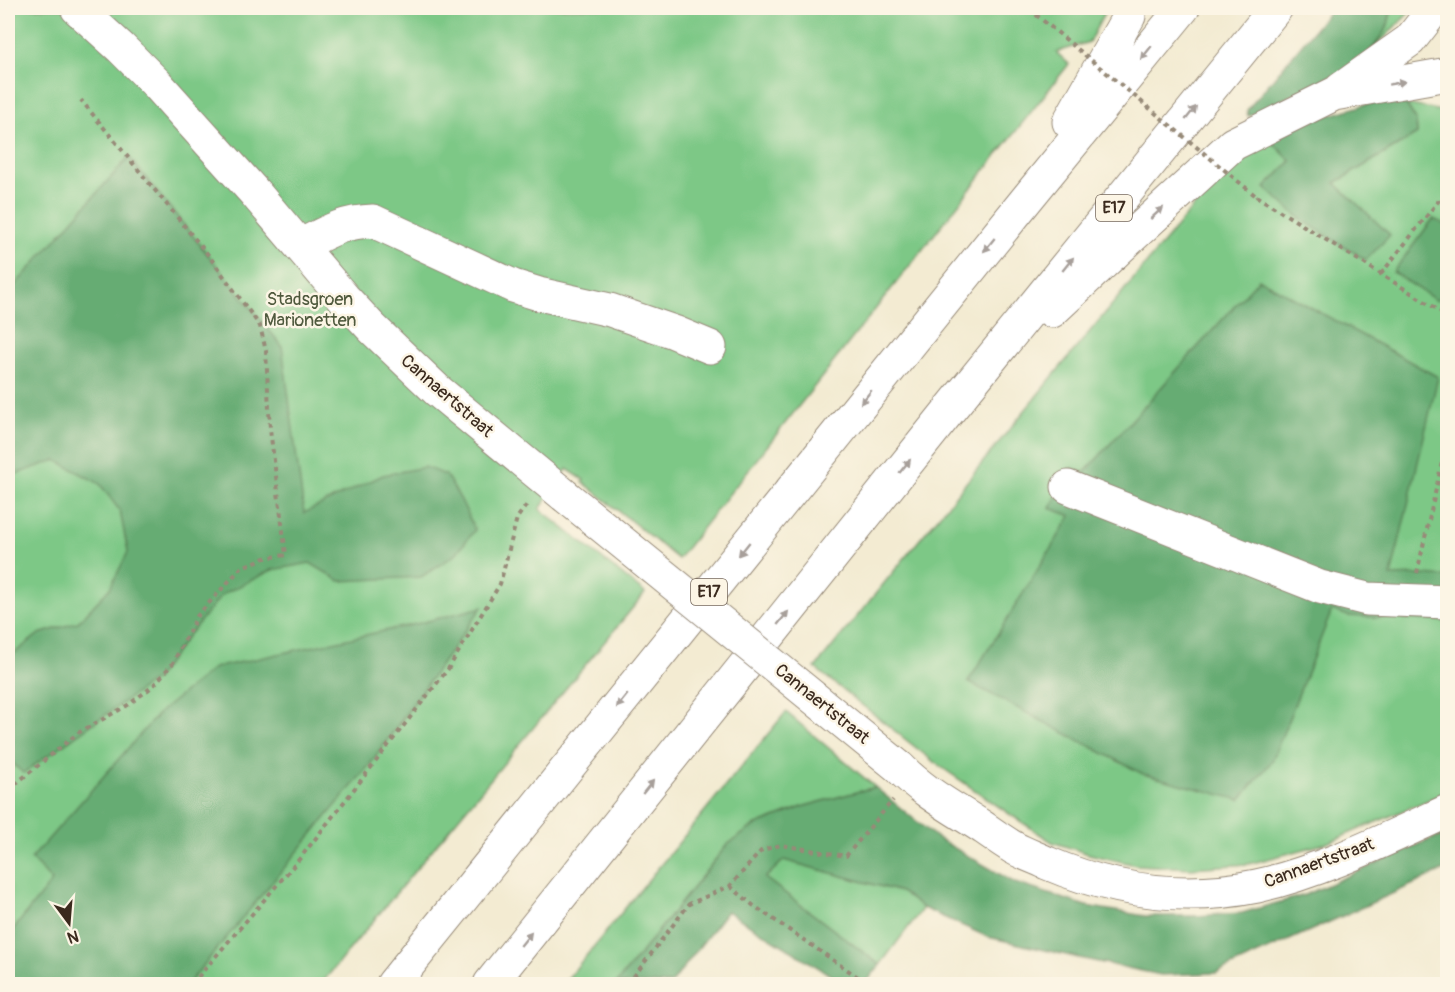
<svg xmlns="http://www.w3.org/2000/svg" width="1455" height="992" viewBox="0 0 1455 992" font-family="Pangolin,sans-serif">
  <rect width="100%" height="100%" fill="#fcf5e5"/>
  <filter id="ink" filterUnits="userSpaceOnUse"><feTurbulence type="fractalNoise" baseFrequency=".0167" numOctaves="2"/><feDisplacementMap in="SourceGraphic" scale="12" xChannelSelector="R" yChannelSelector="G"/><feConvolveMatrix kernelMatrix="1 2 1 2 8 2 1 2 1" color-interpolation-filters="sRGB"/></filter>
  <filter id="wash" filterUnits="userSpaceOnUse"><feTurbulence type="fractalNoise" baseFrequency=".008" numOctaves="4" result="noise"/><feDisplacementMap in="SourceGraphic" scale="24" xChannelSelector="R" yChannelSelector="G"/><feGaussianBlur stdDeviation="1.35" result="paint"/><feColorMatrix in="noise" values="0 0 0 0 0 0 0 0 0 0 0 0 0 0 0 0 0 1.4 0 .05"/><feComposite in="paint" operator="in"/></filter>
  <g filter="url(#wash)">
    <rect width="100%" height="100%" fill="#f3ebd2"/>
    <path fill="#7dc886" stroke="#5c7952" stroke-width="1.5" d="M8 8H1106V10L1089 42 1056 52 1069 64 678 559 583 482 584 480 567 469 540 509 645 593 321 984H8Z
      M1392 8H1412L1406 16 1361 61 1387 28Z
      M1406 104 1447 112V225L1433 219 1444 289 1447 290V792L1327 843 1249 864 1191 868 1136 865 1089 854 1052 842 1011 815 934 762 815 668 1048 382 1217 178 1234 163 1270 140 1291 161 1266 187 1390 235 1335 183 1417 134 1416 120Z
      M786 712 875 787 805 806 754 826 727 845 616 984H563Z
      M784 860 901 892 923 908 880 965 765 878Z"/>
    <path fill="#66ac73" stroke="#506b48" stroke-width="1.5" d="M1332 8H1392L1387 28 1376 44 1361 61 1350 68 1248 116 1247 110Z
      M1371 103 1406 104 1416 120 1417 134 1335 183 1390 235 1366 260 1302 220 1265 188 1291 161 1270 140 1306 122Z
      M129 157 282 346 304 513 383 475 425 467 446 475 461 500 475 530 455 555 421 577 340 581 310 563 272 570 223 594 186 638 156 679 23 773 8 759V658L39 634 78 622 110 588 128 552 120 511 100 484 56 460 8 477V293Z
      M1433 219 1448 225 1447 290 1444 289 1437 301 1393 272Z
      M1259 279 1438 377 1391 576 1424 575 1447 577V621L1348 616 1332 610 1272 761 1240 800 1143 774 968 682 1071 516 1050 508 1072 468 1084 473Z
      M482 607 371 763 188 984H8V936L52 881 31 859 159 713 214 668 416 624Z
      M875 787 937 838 1015 883 1086 906 1145 916H1197L1242 913 1305 895 1447 832V869L1216 973 1161 975 1079 958 988 937 923 908 901 892 784 860 765 878 880 965 865 984H845L727 911 671 984H616L727 845 754 826 805 806Z"/>
  </g>
  <g filter="url(#ink)">
    <g fill="none" stroke-linecap="round" stroke-linejoin="round">
      <g stroke="#978a78" stroke-width="35">
        <path id="minor" d="M77 8 121 48 157 84 255 193 344 298 372 328 438 391 564 495
          M1341 89 1410 40 1435 8
          M300 246C327 232 342 222 373 221L513 286 539 294 610 310 674 332 710 347
          M1114 253 1233 144 1334 94 1448 74
          M1068 487 1320 587 1367 599 1448 602
          M899 767C923 792 955 809 984 828 994 835 1004 842 1014 848 1025 854 1037 858 1047 863 1115 892 1184 901 1257 886 1323 871 1386 839 1448 811"/>
      </g>
      <g stroke="#978a78" stroke-width="35">
        <path id="highway" d="M1069 122 1129 16
          M1052 311 1114 253
          M393 984 1026 200 1183 8
          M490 984 951 408 1276 8"/>
      </g>
      <path stroke="#978a78" stroke-width="4" stroke-dasharray="4.5 4.5" stroke-linecap="butt" d="M1027 8 1029 9
        M1256 196 1448 316
        M1381 274 1448 189
        M1417 573 1448 436
        M8 790 78 733 128 705 153 686 173 663 197 616 242 567 265 558 286 555 270 429 266 351 260 326 209 256 81 100
        M730 886 754 906 868 984
        M192 984 301 857 448 669 500 584 517 518 528 503
        M628 984 689 904 730 886 762 850 781 845 846 856 893 800"/>
      <use href="#minor" stroke="#fff" stroke-width="33"/>
      <use href="#highway" stroke="#fff" stroke-width="33"/>
      <g stroke="#978a78" stroke-width="35" stroke-linecap="butt">
        <path id="minor-bridge" d="M564 495 899 767"/>
      </g>
      <path stroke="#978a78" stroke-width="4" stroke-dasharray="4.5 4.5" stroke-linecap="butt" d="M1029 9 1256 196"/>
      <use href="#minor-bridge" stroke="#fff" stroke-width="33"/>
    </g>
    <defs><path id="oneway-solid" d="M-6-.8H1V-3.2L6.5 0L1 3.2V.8H-6Z" transform="scale(1.5)"/></defs>
    <g fill="#a79f9a">
      <use href="#oneway-solid" transform="translate(1146 53) rotate(129)"/>
      <use href="#oneway-solid" transform="translate(1397 83) rotate(-10)"/>
      <use href="#oneway-solid" transform="translate(1191 113) rotate(-51)"/>
      <use href="#oneway-solid" transform="translate(1157 213) rotate(-42)"/>
      <use href="#oneway-solid" transform="translate(989 245) rotate(129)"/>
      <use href="#oneway-solid" transform="translate(1068 264) rotate(-51)"/>
      <use href="#oneway-solid" transform="translate(866 397) rotate(129)"/>
      <use href="#oneway-solid" transform="translate(905 466) rotate(-51)"/>
      <use href="#oneway-solid" transform="translate(744 549) rotate(129)"/>
      <use href="#oneway-solid" transform="translate(783 618) rotate(-51)"/>
      <use href="#oneway-solid" transform="translate(622 701) rotate(129)"/>
      <use href="#oneway-solid" transform="translate(648 787) rotate(-51)"/>
      <use href="#oneway-solid" transform="translate(526 939) rotate(-51)"/>
    </g>
  </g>
  <g text-anchor="middle" dominant-baseline="central" stroke-width="5" stroke-linejoin="round" paint-order="stroke">
    <g fill="#fcf5e5" stroke="#75675a" stroke-width="1.5">
      <rect x="1096" y="195" width="36" height="26" rx="4.5"/>
      <rect x="691" y="579" width="36" height="26" rx="4.5"/>
    </g>
    <g font-size="16" font-weight="bold" fill="#3b2a1e">
      <text x="1114" y="208">E17</text>
      <text x="709" y="592">E17</text>
    </g>
    <g font-size="18" fill="#4f593d" stroke="#fcf5e5">
      <text x="310" y="299">Stadsgroen<tspan x="310" dy="21">Marionetten</tspan></text>
    </g>
    <g font-size="18" fill="#3b2a1e" stroke="#fcf5e5">
      <text transform="translate(447 396) rotate(41)">Cannaertstraat</text>
      <text transform="translate(822 704) rotate(39)">Cannaertstraat</text>
      <text transform="translate(1319 863) rotate(-20)">Cannaertstraat</text>
    </g>
  </g>
  <rect width="1455" height="992" fill="none" stroke="#fcf5e5" stroke-width="30"/>
  <g transform="translate(69 923) rotate(164)" stroke="#fcf5e5" stroke-width="4.5" paint-order="stroke">
  <path d="M0-4.5L10 22L0 15L-10 22Z" fill="#3b2a1e"/>
  <text y="-9" font-size="16" font-weight="bold" text-anchor="middle" fill="#3b2a1e">N</text>
  </g>
</svg>
